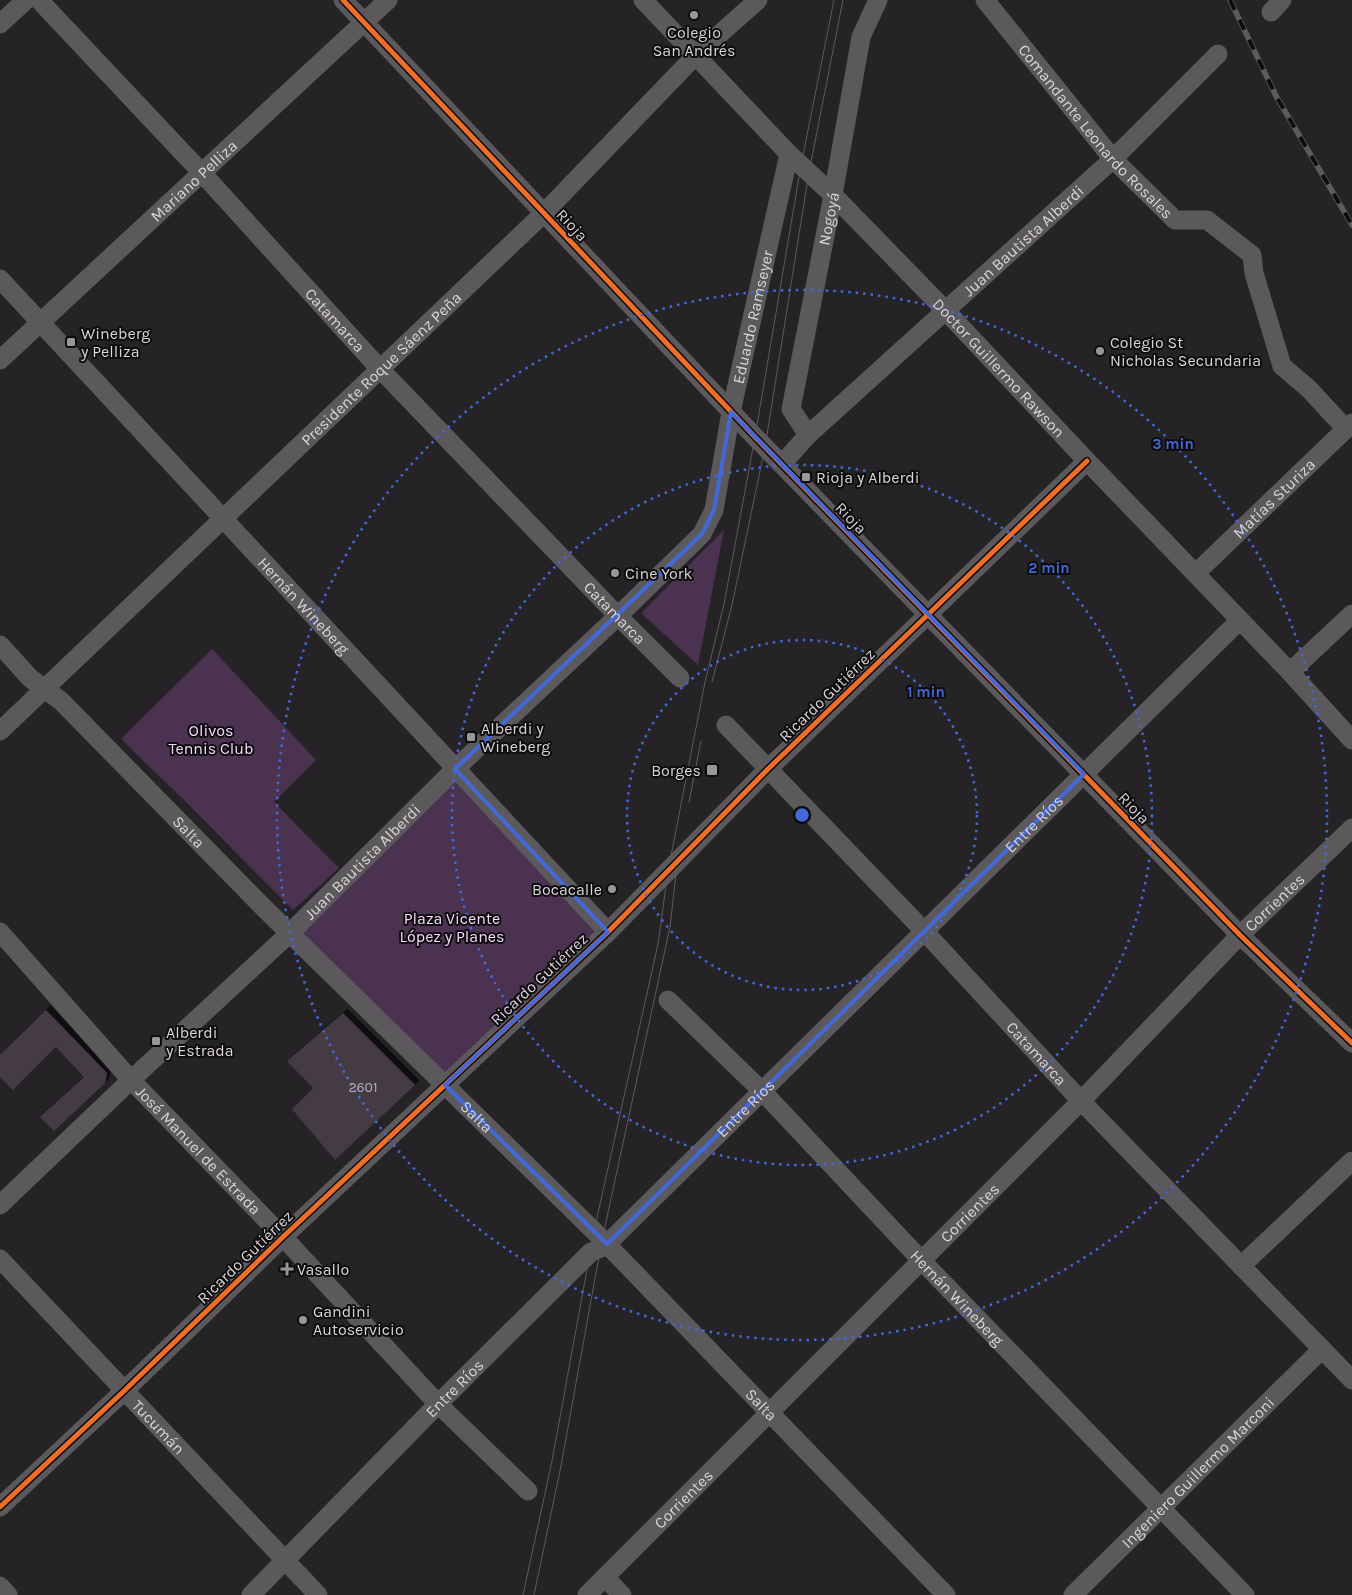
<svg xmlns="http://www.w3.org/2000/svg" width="1352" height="1595" viewBox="0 0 1352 1595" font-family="Karla,sans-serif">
  <defs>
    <filter id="shadow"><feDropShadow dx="4.5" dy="-4.5" stdDeviation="0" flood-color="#0009"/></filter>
  </defs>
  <rect width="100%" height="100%" fill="#262326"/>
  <path fill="#4b3250" d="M724 530 698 665 641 613Z
    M212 649 316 760 274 802 339 868 293 910 187 803 121 739Z
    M455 769 608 932 445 1085 290 933Z"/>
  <path fill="#443b45" filter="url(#shadow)" d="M46 1010 107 1073 105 1083 54 1131 40 1117 84 1077 56 1047 13 1090 0 1077V1055Z
    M343 1013 415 1085 335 1160 292 1109 313 1088 287 1061Z"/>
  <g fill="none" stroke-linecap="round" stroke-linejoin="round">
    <g stroke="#5c595c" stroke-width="19">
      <path id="s1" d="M39 0 202 173 380 369 618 616 680 678"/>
      <path d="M343 0 755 437 1240 935 1352 1043"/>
      <path id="s2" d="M643 0 789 154 833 195 945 310 1087 461 1290 672 1352 740"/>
      <path id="s3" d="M985 0 1113 159 1175 220H1207L1252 255 1254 273 1282 366 1309 389 1346 429"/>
      <path d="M1271 12 1282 0"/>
      <path d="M0 24 26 0"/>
      <path id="s4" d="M0 279 608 932"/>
      <path id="s5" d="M0 360 388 0"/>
      <path id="s6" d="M808 435 791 409 833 195 861 37 878 0"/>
      <path id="s7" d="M782 464 808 435 1113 159 1218 54"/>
      <path id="s8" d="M1196 573 1352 423"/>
      <path id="s9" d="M0 645 30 678 61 701 264 908 594 1231 946 1595"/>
      <path d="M1290 672 1352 614"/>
      <path id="s10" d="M726 725 924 931 1081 1101 1352 1380"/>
      <path id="s11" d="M0 731 544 213 696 55 758 0"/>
      <path id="s12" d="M0 932 131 1080 283 1237 438 1404 528 1491"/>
      <path id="s13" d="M668 1000 762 1091 921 1260 1245 1595"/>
      <path id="s14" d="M0 1205 131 1080 290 933 455 769 618 616 702 534 714 510 731 412 789 154"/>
      <path id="s15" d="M0 1259 318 1595"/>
      <path d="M1241 1266 1352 1161"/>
      <path d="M0 1507 124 1391 283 1237 608 932 768 769 1087 461"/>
      <path d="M605 1577 622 1595"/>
      <path d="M0 1586 8 1595"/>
      <path id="s16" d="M251 1595 438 1404 591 1252 601 1248 607 1244 1240 620"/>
      <path id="s17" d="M587 1595 1081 1101 1240 935 1352 828"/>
      <path id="s18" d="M1073 1595 1322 1349"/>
    </g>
    <path stroke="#5d5b5d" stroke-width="1" d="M712 682 732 605 765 447 809 172 843 0
      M689 802 701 741
      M523 1595 552 1461 594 1231 658 944 668 871 705 682 724 604 755 437 801 165 834 0
      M534 1595 561 1466 602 1240 670 927 678 856"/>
    <g stroke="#5d5b5d" stroke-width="5.5">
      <path id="rail" d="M1230 0 1276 96 1352 225"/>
    </g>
    <use href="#rail" stroke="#0e0c0f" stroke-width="4" stroke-dasharray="11" stroke-linecap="butt"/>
    <g stroke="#0e0c0f" stroke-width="8">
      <path id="cycleway" d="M343 0 755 437 1240 935 1352 1043
        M0 1507 124 1391 283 1237 608 932 768 769 1087 461"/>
    </g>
    <use href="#cycleway" stroke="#ee6e29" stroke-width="5"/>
  </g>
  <path fill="none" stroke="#4369d8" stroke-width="4" stroke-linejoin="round" d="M731 412 1084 774 607 1244 445 1085 608 932 455 769 702 534 714 510Z"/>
  <g fill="none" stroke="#4369d8" stroke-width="2.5" stroke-dasharray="2.5 5">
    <circle cx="802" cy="815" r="175"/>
    <circle cx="802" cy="815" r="350"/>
    <circle cx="802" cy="815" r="525"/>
  </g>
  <g fill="#9a979a" stroke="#0e0c0f" stroke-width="2">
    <circle cx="694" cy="15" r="5"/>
    <rect x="66" y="337" width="10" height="10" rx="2.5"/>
    <circle cx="1100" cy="351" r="5"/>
    <rect x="801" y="472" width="10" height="10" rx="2.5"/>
    <circle cx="615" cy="573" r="5"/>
    <rect x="466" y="732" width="10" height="10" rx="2.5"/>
    <rect x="706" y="764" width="12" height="12" rx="2.5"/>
    <circle cx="612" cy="889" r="5"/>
    <rect x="151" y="1036" width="10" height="10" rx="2.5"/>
    <path d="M284.5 1261.5h5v5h5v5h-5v5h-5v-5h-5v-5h5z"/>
    <circle cx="303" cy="1320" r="5"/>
  </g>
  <g text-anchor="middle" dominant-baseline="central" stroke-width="4" stroke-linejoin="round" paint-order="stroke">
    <g font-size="14" fill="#b4aeb4">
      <text x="363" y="1087">2601</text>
    </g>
    <g font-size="16" fill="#d9d5d9" stroke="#0e0c0f" text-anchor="start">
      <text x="694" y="32" text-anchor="middle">Colegio<tspan x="694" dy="18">San Andrés</tspan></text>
      <text x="81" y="333">Wineberg<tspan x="81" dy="18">y Pelliza</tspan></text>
      <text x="1110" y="342">Colegio St<tspan x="1110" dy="18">Nicholas Secundaria</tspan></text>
      <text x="816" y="477">Rioja y Alberdi</text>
      <text x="625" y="573">Cine York</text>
      <text x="481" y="728">Alberdi y<tspan x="481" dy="18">Wineberg</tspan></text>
      <text x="701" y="770" text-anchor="end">Borges</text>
      <text x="602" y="889" text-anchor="end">Bocacalle</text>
      <text x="166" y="1032">Alberdi<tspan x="166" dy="18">y Estrada</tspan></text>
      <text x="297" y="1269">Vasallo</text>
      <text x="313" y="1311">Gandini<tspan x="313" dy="18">Autoservicio</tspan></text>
    </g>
    <g font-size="16" fill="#d9d5d9" stroke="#0e0c0f">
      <text stroke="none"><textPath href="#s3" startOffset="172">Comandante Leonardo Rosales</textPath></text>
      <text stroke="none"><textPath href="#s5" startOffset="264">Mariano Pelliza</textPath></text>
      <text stroke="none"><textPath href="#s6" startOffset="225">Nogoyá</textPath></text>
      <text transform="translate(572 225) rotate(47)">Rioja</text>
      <text stroke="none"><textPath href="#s7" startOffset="329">Juan Bautista Alberdi</textPath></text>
      <text stroke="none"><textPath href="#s14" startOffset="1195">Eduardo Ramseyer</textPath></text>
      <text stroke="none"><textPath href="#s1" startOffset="436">Catamarca</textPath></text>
      <text stroke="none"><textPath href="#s11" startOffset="526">Presidente Roque Sáenz Peña</textPath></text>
      <text stroke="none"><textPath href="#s2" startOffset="512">Doctor Guillermo Rawson</textPath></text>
      <text stroke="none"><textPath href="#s8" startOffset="108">Matías Sturiza</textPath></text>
      <text transform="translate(851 518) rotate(46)">Rioja</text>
      <text stroke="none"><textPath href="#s4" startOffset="446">Hernán Wineberg</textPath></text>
      <text stroke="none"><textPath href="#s1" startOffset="841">Catamarca</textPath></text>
      <text transform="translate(827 695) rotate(-44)">Ricardo Gutiérrez</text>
      <text transform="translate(1134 808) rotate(46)">Rioja</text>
      <text stroke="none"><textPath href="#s16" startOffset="1100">Entre Ríos</textPath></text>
      <text stroke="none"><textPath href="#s9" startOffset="266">Salta</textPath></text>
      <text stroke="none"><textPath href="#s14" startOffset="499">Juan Bautista Alberdi</textPath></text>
      <text stroke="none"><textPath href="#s17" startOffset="976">Corrientes</textPath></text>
      <text transform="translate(539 979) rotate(-43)">Ricardo Gutiérrez</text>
      <text stroke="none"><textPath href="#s10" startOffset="452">Catamarca</textPath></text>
      <text stroke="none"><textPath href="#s16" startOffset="695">Entre Ríos</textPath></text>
      <text stroke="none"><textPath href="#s9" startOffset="671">Salta</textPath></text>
      <text stroke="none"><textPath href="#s12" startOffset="295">José Manuel de Estrada</textPath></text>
      <text stroke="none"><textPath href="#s17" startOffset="541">Corrientes</textPath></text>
      <text transform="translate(245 1257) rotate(-44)">Ricardo Gutiérrez</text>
      <text stroke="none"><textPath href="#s13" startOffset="415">Hernán Wineberg</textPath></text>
      <text stroke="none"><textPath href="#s16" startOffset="290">Entre Ríos</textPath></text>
      <text stroke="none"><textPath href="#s9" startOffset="1076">Salta</textPath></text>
      <text stroke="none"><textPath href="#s15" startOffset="231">Tucumán</textPath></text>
      <text stroke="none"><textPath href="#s18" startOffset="175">Ingeniero Guillermo Marconi</textPath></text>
      <text stroke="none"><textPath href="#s17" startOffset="136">Corrientes</textPath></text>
    </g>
    <g font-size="16" fill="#f5d8f9" stroke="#0e0c0f">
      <text x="211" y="730">Olivos<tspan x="211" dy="18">Tennis Club</tspan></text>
      <text x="452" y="918">Plaza Vicente<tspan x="452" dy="18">López y Planes</tspan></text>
    </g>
  </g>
  <circle cx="802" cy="815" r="8" fill="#4369d8" stroke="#0e0c0f" stroke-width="2.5"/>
  <g font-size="15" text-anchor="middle" font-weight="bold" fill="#4369d8" stroke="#0e0c0f" stroke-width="4" stroke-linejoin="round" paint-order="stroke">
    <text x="1173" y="449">3 min</text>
    <text x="1049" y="573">2 min</text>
    <text x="926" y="697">1 min</text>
  </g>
</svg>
